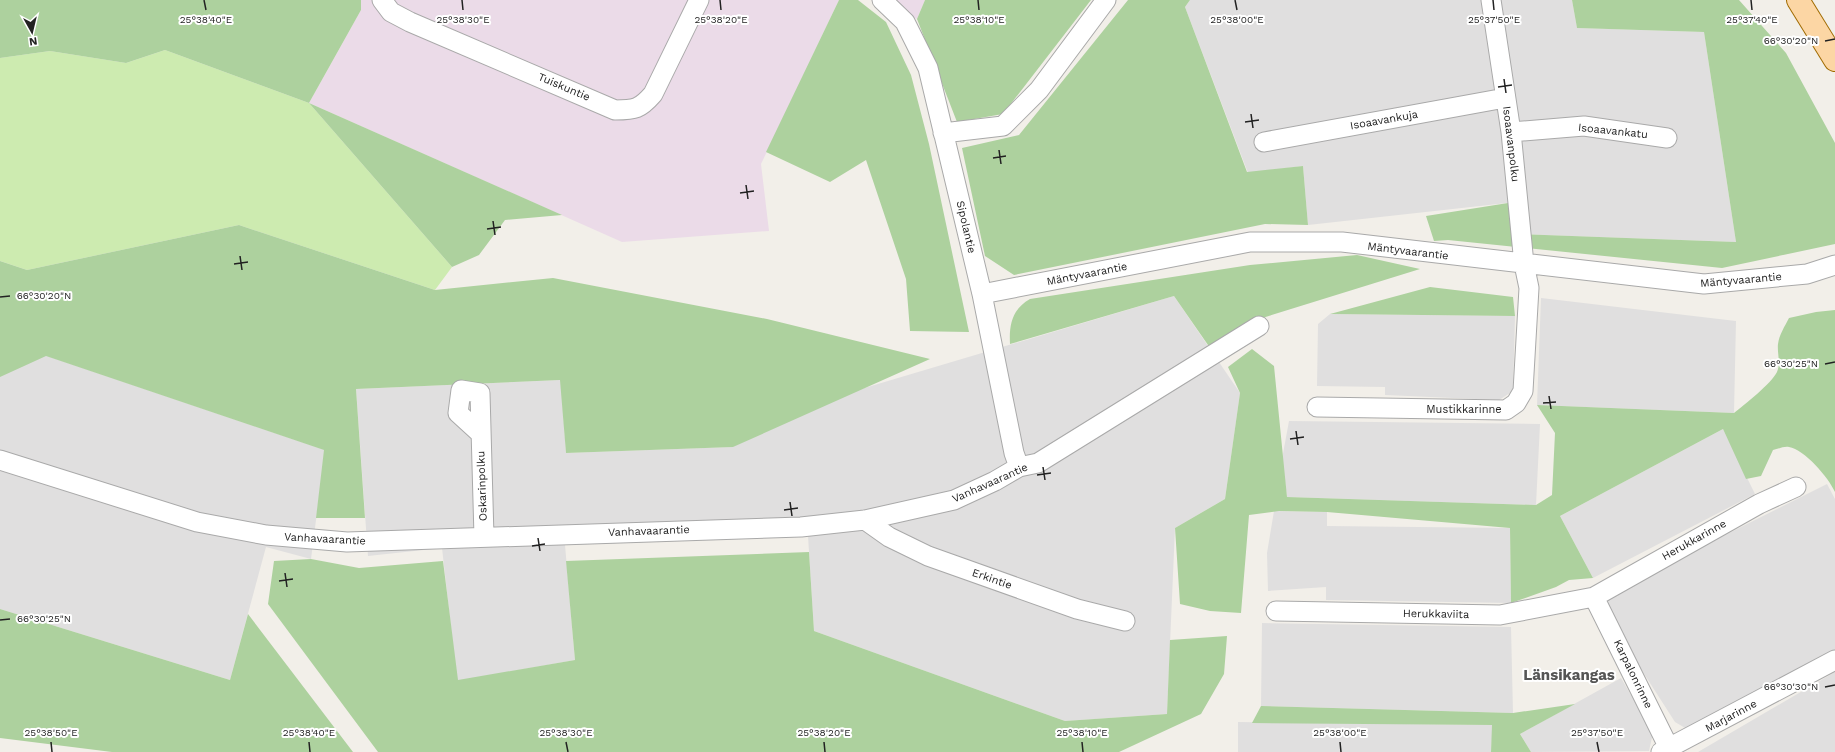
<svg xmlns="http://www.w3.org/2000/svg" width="1835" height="752" viewBox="0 0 1835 752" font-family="'Work Sans',sans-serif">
  <rect width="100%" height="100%" fill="#f2efe9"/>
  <path fill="#e0dfdf" d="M1190 0H1572L1577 28 1704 32 1736 242 1514 234 1507 203 1308 225 1303 166 1248 173 1185 7Z
    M1174 296 1240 393 1225 499 1175 528 1167 714 1065 721 814 631 808 536 565 545 575 660 457 681 442 548 368 556 356 389 561 380 566 453 732 447 851 392Z
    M1541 298 1736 321 1734 413 1537 405Z
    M1330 314 1515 316 1513 391 1499 400 1385 395V387L1317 386 1318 324Z
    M9 343 325 450 311 559 266 547 230 680 0 609V368Z
    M1289 421 1540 424 1536 505 1287 497 1282 459Z
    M1723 429 1755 494 1593 578 1560 516Z
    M1827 484 1835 499V651L1692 732 1675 722 1605 613 1607 594Z
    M1274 511 1327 512V526L1510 528 1511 603 1326 600V587L1268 591 1267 553Z
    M1262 623 1511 627 1513 713 1261 706Z
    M1835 672V752H1698Z
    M1621 678 1653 733 1649 751 1531 752 1520 734Z
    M1238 722 1493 725 1491 752H1238Z"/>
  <path fill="#ebdbe8" d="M361 0H839L761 164 769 231 622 242 309 103 361 10Z
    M871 0H925L917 19Z"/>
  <path fill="#cdebb0" d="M165 50 309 103 452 267 435 290 239 225 27 270 0 261V58L50 51 126 63Z"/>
  <path fill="#add19e" d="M0 0H361V10L309 103 562 215 505 220 479 255 452 267 309 103 165 50 126 63 50 51 0 58Z
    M839 0H858L886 22 911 75 929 144 969 332 910 331 906 279 866 160 830 182 766 152Z
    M925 0H1091L1003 114 957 122 917 19Z
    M1128 0H1190L1185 7 1247 172 1303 166 1308 225 1265 224 1014 275 985 256 962 148 1019 135Z
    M1572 0H1739L1786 53 1835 143V244L1722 268 1448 240 1434 241 1426 216 1508 203 1514 234 1736 242 1704 32 1577 28Z
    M239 225 435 290 553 278 767 319 930 359 733 447 566 453 560 380 356 389 365 518H316L324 450 46 356 0 377V261L27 270Z
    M1357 255 1420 269 1246 323 1216 346 1208 345 1174 296 1010 344C1009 325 1012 309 1030 299L1250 265Z
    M1430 287 1513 297 1515 316 1330 314Z
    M1835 310V492C1829 478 1804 449 1789 447 1784 446 1778 449 1773 450L1761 476 1746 479 1723 429 1560 516 1593 578 1569 580 1556 587 1511 603 1510 528 1327 512 1279 511 1249 515 1241 613 1210 611 1180 604 1175 528 1225 499 1240 393 1228 367 1252 349 1274 366 1287 497 1536 505 1552 495 1555 433 1537 405 1734 413C1745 404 1771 384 1777 372 1781 363 1777 353 1778 344 1779 335 1785 326 1789 318L1816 312Z
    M809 552 814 631 1065 721 1167 714 1170 640 1227 636 1224 674 1201 714 1119 752H378L268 604 274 561 311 559 359 568 443 561 458 680 575 660 566 561Z
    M0 609 230 680 248 614 353 752H112L0 738Z
    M1575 704 1520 734 1531 752H1491L1492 725 1252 723 1261 706 1513 713Z"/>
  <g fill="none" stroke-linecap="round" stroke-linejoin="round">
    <g stroke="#a9a9a9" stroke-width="21">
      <path id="minor" d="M382 0 391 12 410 22 615 110C635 110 640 109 653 94L699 0
        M882 0 905 22 928 68 982 294 1014 453 1019 467
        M1511 132 1584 126 1667 138
        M943 133 1003 126 1039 90 1106 0
        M1264 142 1505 98
        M982 294 1250 242H1342L1704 284 1807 274 1835 265
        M1317 407 1506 410 1516 403 1523 391 1529 288 1524 264 1511 132 1491 0
        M481 434 458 413 461 390 480 393 484 537
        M0 460 197 522 266 535 347 542 801 527 865 520 954 500 995 481 1019 467 1038 463 1259 326
        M865 520 889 537 928 556 1077 609 1125 621
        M1594 597 1671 752
        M1276 611 1500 615 1594 597 1759 504 1796 487
        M1661 752 1835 660"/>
    </g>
    <g stroke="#a06b00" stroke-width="24">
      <path id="major" d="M1798 0 1835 60"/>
    </g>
    <use href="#minor" stroke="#fff" stroke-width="19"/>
    <use href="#major" stroke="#fcd6a4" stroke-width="22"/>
  </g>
  <path fill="none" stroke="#222" stroke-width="1.5" d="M204 0 206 10M462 0 463 10M720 0 721 10M978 0 979 10M1235 0 1237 10M1493 0 1494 10M1751 0 1752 10M1825 41 1835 39M1504 79 1506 93M1498 87 1512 85M1251 114 1253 128M1245 122 1259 120M999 150 1001 164M993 158 1006 156M746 185 748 199M740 193 754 191M493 221 495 235M487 229 501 227M240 256 242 270M234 264 248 262M0 297 10 296M1825 364 1835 362M1549 396 1551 409M1543 403 1556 402M1296 431 1298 445M1290 439 1304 437M1043 467 1045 480M1037 475 1051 473M790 502 792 516M784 510 798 508M538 538 540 551M532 546 545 544M285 573 287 587M279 581 293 579M0 620 10 619M1825 687 1835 685M51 742 52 752M309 742 310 752M566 742 568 752M824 742 825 752M1082 742 1083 752M1340 742 1341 752M1597 742 1599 752"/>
  <g text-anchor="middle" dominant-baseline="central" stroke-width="4" stroke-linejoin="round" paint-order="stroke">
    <g font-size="11" fill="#222" stroke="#fff">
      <text transform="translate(564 87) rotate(23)">Tuiskuntie</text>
      <text transform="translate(1384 120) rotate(-10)">Isoaavankuja</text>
      <text transform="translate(1613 131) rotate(6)">Isoaavankatu</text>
      <text transform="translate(1511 144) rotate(83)">Isoaavanpolku</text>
      <text transform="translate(966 227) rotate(77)">Sipolantie</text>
      <text transform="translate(1408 251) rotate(7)">Mäntyvaarantie</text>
      <text transform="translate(1087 274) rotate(-11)">Mäntyvaarantie</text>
      <text transform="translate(1741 280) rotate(-5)">Mäntyvaarantie</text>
      <text x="1464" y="409">Mustikkarinne</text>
      <text transform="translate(990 483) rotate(-24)">Vanhavaarantie</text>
      <text transform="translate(482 486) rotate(-92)">Oskarinpolku</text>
      <text transform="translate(649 531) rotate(-2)">Vanhavaarantie</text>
      <text transform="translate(325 539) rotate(3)">Vanhavaarantie</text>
      <text transform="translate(1694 540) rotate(-29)">Herukkarinne</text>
      <text transform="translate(992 579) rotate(19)">Erkintie</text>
      <text transform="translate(1436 614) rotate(1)">Herukkaviita</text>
      <text transform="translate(1633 674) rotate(64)">Karpalonrinne</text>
      <text transform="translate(1731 716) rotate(-28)">Marjarinne</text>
    </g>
    <g font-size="15" font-weight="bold" fill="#555" stroke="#fff">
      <text x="1569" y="675">Länsikangas</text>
    </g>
  </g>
  <g font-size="10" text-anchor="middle" fill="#222" stroke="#fff" stroke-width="4" stroke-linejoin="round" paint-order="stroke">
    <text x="206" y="23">25°38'40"E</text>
    <text x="463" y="23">25°38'30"E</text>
    <text x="721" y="23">25°38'20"E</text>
    <text x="979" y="23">25°38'10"E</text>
    <text x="1237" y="23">25°38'00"E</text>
    <text x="1494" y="23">25°37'50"E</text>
    <text x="1752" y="23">25°37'40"E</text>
    <text x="1791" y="44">66°30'20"N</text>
    <text x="44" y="299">66°30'20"N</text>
    <text x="1791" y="367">66°30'25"N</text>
    <text x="44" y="622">66°30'25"N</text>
    <text x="1791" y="690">66°30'30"N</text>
    <text x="51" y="736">25°38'50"E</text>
    <text x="309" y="736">25°38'40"E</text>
    <text x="566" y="736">25°38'30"E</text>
    <text x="824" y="736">25°38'20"E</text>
    <text x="1082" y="736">25°38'10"E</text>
    <text x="1340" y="736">25°38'00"E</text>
    <text x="1597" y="736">25°37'50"E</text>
  </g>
  <g transform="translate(32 32) rotate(172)" stroke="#ffffff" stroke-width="3" paint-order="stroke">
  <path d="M0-3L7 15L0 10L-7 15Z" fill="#222222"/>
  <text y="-6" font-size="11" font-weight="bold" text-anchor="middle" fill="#222222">N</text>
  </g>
</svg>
